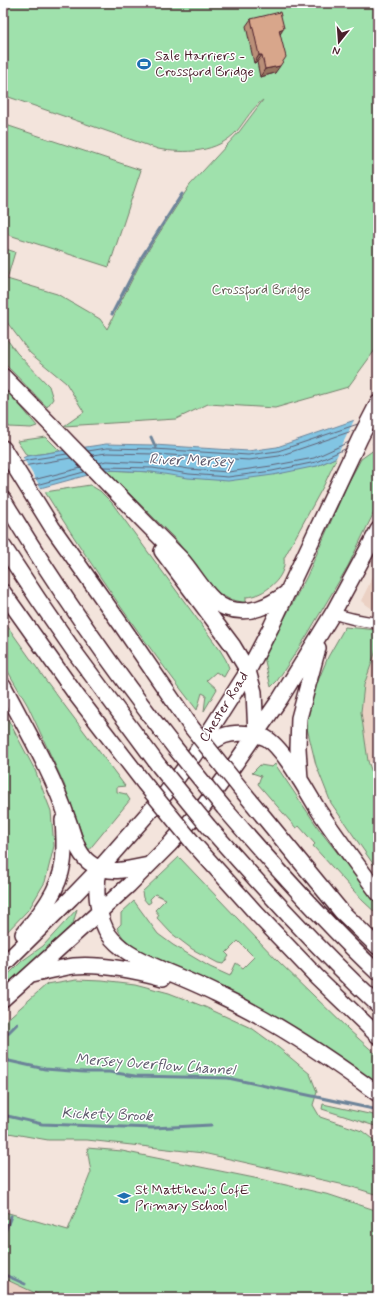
<svg xmlns="http://www.w3.org/2000/svg" width="381" height="1301" viewBox="0 0 381 1301" font-family="Mynerve,sans-serif">
  <rect width="100%" height="100%" fill="#f3e4dc"/>
  <filter id="ink" filterUnits="userSpaceOnUse"><feTurbulence type="fractalNoise" baseFrequency=".025" numOctaves="2"/><feDisplacementMap in="SourceGraphic" scale="8" xChannelSelector="R" yChannelSelector="G"/><feConvolveMatrix kernelMatrix="1 2 1 2 8 2 1 2 1" color-interpolation-filters="sRGB"/></filter>
  <g filter="url(#ink)">
    <path fill="#ebd1c4" d="M378 566V611L371 608 361 601Z
      M378 645V765L368 761 361 712 364 685Z
      M3 1278 40 1295 37 1298H3Z"/>
    <path fill="#9fe1ac" stroke="#74806c" d="M3 3H378V346L348 387 275 408 208 404 176 419 64 426 84 412 66 383 30 353 3 317V248L15 252 7 279 57 294 100 319 107 329 142 260 190 185 239 132 263 100C253 107 245 121 237 131 217 153 185 154 158 149L3 95Z
      M3 124 141 170 109 267 3 233Z
      M3 334 17 353 49 386 53 399 47 407 3 362Z
      M3 385 37 426 31 428 9 427 3 417Z
      M46 437 60 451 27 456 17 441Z
      M378 447V504L348 566 306 637 277 681 271 687 264 657 307 576 347 485 361 459Z
      M337 457 324 485 284 558C287 578 264 596 246 597V603L229 599 215 591 176 540 106 470 152 472 317 466Z
      M90 485 100 491 112 503 220 650 226 660 229 668 224 677 216 672 207 680 217 689 204 711 206 695 202 693 197 710C142 640 92 567 45 492Z
      M3 620 47 682 125 786 117 787V792L126 794 130 800 88 851 64 784 28 706 3 663Z
      M345 627 378 630V645L364 685 361 712 368 761 378 790V871L331 803 316 765 306 724 315 688 328 657Z
      M3 710 35 770 51 811 54 846 45 882 29 909 3 936Z
      M275 764 321 832 378 904V915L363 901 313 846 315 844 299 826 296 828 258 784 261 776 252 773 260 765 272 767Z
      M179 857 277 960 349 1030 378 1056V1087L240 998 188 972 151 956 136 948 124 939 117 928 121 924V913L134 901 158 934 173 945 210 967 230 976 236 963 243 968 254 957 238 941 226 953 229 956 223 964 218 963 192 949 171 933 157 918 159 915 155 910 166 899 155 894 150 899 151 902 148 904 143 898 142 892Z
      M77 909 73 924 3 988V980L22 961 43 946Z
      M77 979 102 980 135 984 169 993 205 1007 253 1029 279 1048 310 1074 317 1092 313 1105 320 1117 362 1131 371 1138 378 1146V1195L349 1186 203 1153 87 1140H48L3 1132V1023L47 984Z
      M323 1104 378 1116V1127L322 1109Z
      M87 1148 122 1151 264 1180 330 1195 378 1211V1298H71L61 1293 59 1298H46L3 1278V1215L5 1212 68 1230 91 1172Z"/>
    <path fill="#82c5e3" stroke="#6c8399" d="M378 414V442L364 445 317 466 273 475 228 481 188 478 152 472 106 470 22 493 3 466 27 456 106 444 154 445 248 451 277 447 352 421Z"/>
    <path fill="#f3e4dc" d="M378 412V432L371 446 365 447 335 460 355 418Z
      M22 456 42 490 22 495 3 503V463Z"/>
    <g fill="none" stroke-linecap="round" stroke-linejoin="round">
      <path stroke="#606175" stroke-width="1" d="M88 451 107 448 154 449 248 455 278 451 358 424
        M92 455 107 453 154 454 249 460 279 456 355 430
        M22 462 28 460 67 454
        M99 463 106 461 153 463 189 469 228 472 271 466 314 458 349 442
        M25 467 29 465 71 458
        M103 467 153 468 189 474 228 477 272 471 316 462 345 449
        M33 480 81 468
        M36 485 84 472"/>
      <path stroke="#6c8399" stroke-width="3" d="M112 314 141 258 182 194
        M151 437 156 448
        M3 1038 17 1024
        M3 1056 9 1061 45 1069 84 1072H109L135 1076 228 1078 378 1110
        M3 1115 42 1124 153 1128 211 1125
        M3 1237 11 1216
        M3 1274 25 1284"/>
      <g stroke="#4a1f2b" stroke-width="13">
        <path id="minor" d="M333 613C348 619 362 621 378 623"/>
      </g>
      <g stroke="#4a1f2b" stroke-width="18">
        <path id="highway" d="M3 376C47 420 89 465 132 509 148 526 165 542 181 559 194 573 208 601 226 608 250 616 269 606 288 592
          M3 448 52 527 122 626 192 728
          M3 499C55 586 112 668 175 748
          M3 546 38 599 76 654 159 766
          M162 551 233 646 248 671 254 692 256 735
          M3 592 77 696 144 783
          M3 685C26 729 52 772 68 820 74 836 77 856 93 865 111 875 130 869 149 865
          M201 750C220 736 227 731 251 734 256 735 261 736 266 738 284 748 307 792 319 811 338 839 358 866 378 893
          M300 780 298 748 299 718 318 648
          M240 788 341 911 378 947
          M224 808C273 865 323 921 378 973
          M208 826C263 888 318 949 378 1005
          M194 844 256 913 317 977 378 1036
          M100 868C94 888 97 911 106 930 109 936 117 944 122 948 135 959 151 964 165 971 182 978 199 985 215 993 273 1020 327 1056 378 1094
          M23 934C40 914 59 891 63 863 65 849 64 834 63 820
          M3 965 71 898 100 868 166 793 195 754 248 671 271 627 360 438 378 403
          M31 975C45 972 59 968 74 966 101 964 137 971 163 978
          M3 999 129 885 169 845 203 807 230 771 280 699 333 613 378 530"/>
      </g>
      <use href="#minor" stroke="#fff" stroke-width="10"/>
      <use href="#highway" stroke="#fff" stroke-width="15"/>
      <g stroke="#4a1f2b" stroke-width="18" stroke-linecap="butt">
        <path id="highway-bridge" d="M192 728 240 788
          M175 748 224 808
          M159 766 208 826
          M144 783 194 844"/>
      </g>
      <use href="#highway-bridge" stroke="#fff" stroke-width="15"/>
    </g>
    <path fill="#ba8f78" stroke="#4a1f2b" d="M251 19 280 34 275 73 260 77 257 62 254 63 246 26Z"/>
    <path fill="#977461" stroke="#4a1f2b" d="M284 28 279 36V30Z
      M259 55H262L257 62 254 63Z
      M280 66 275 73 260 77 265 69Z"/>
    <path fill="#d8a68b" stroke="#4a1f2b" d="M280 12 284 28 279 30 286 57 280 66 265 69 262 55H259L251 19Z"/>
  </g>
  <defs>
    <g id="stadium-bare" transform="scale(1.08)"><path d="M0-5a6.5 5 0 1 0 0 10a6.5 5 0 1 0 0-10ZM-3.5-1.8h7v3.6h-7Z" fill="#1f6fb2" stroke="#fff" stroke-width="2.5" paint-order="stroke"/></g>
    <g id="school-bare" transform="scale(1.08)"><path d="M0-5L7-2L0 1L-7-2ZM-4 1L0 2.5L4 1V4Q0 6-4 4Z" fill="#1f6fb2" stroke="#fff" stroke-width="2.5" paint-order="stroke"/></g>
  </defs>
  <g fill-rule="evenodd">
    <use href="#stadium-bare" x="144" y="64"/>
    <use href="#school-bare" x="124" y="1198"/>
  </g>
  <g text-anchor="middle" dominant-baseline="central" stroke-width="3" stroke-linejoin="round" paint-order="stroke">
    <g font-size="14" fill="#4a1f2b" stroke="#fff" text-anchor="start">
      <text x="155" y="56">Sale Harriers -<tspan x="155" dy="16">Crossford Bridge</tspan></text>
      <text x="135" y="1190">St Matthew's CofE<tspan x="135" dy="16">Primary School</tspan></text>
    </g>
    <g font-size="14" fill="#645952" stroke="#fff">
      <text x="261" y="290">Crossford Bridge</text>
    </g>
    <g font-size="14" fill="#4a1f2b" stroke="#fff">
      <text transform="translate(224 707) rotate(-58)">Chester Road</text>
    </g>
    <g font-size="15" font-style="italic" fill="#5e596b" stroke="#fff">
      <text transform="translate(191 461) rotate(2)">River Mersey</text>
      <text transform="translate(155 1065) rotate(4)">Mersey Overflow Channel</text>
      <text transform="translate(107 1115) rotate(2)">Kickety Brook</text>
    </g>
  </g>
  <rect width="381" height="1301" fill="none" stroke="#fff" stroke-width="16"/>
  <rect x="8" y="8" width="365" height="1285" fill="none" stroke="#4a1f2b" stroke-width="1.5" filter="url(#ink)"/>
  <g transform="translate(339 42) rotate(197)" stroke="#ffffff" stroke-width="3" paint-order="stroke">
  <path d="M0-3L7 15L0 10L-7 15Z" fill="#4a1f2b"/>
  <text y="-6" font-size="11" font-weight="bold" text-anchor="middle" fill="#4a1f2b">N</text>
  </g>
</svg>
